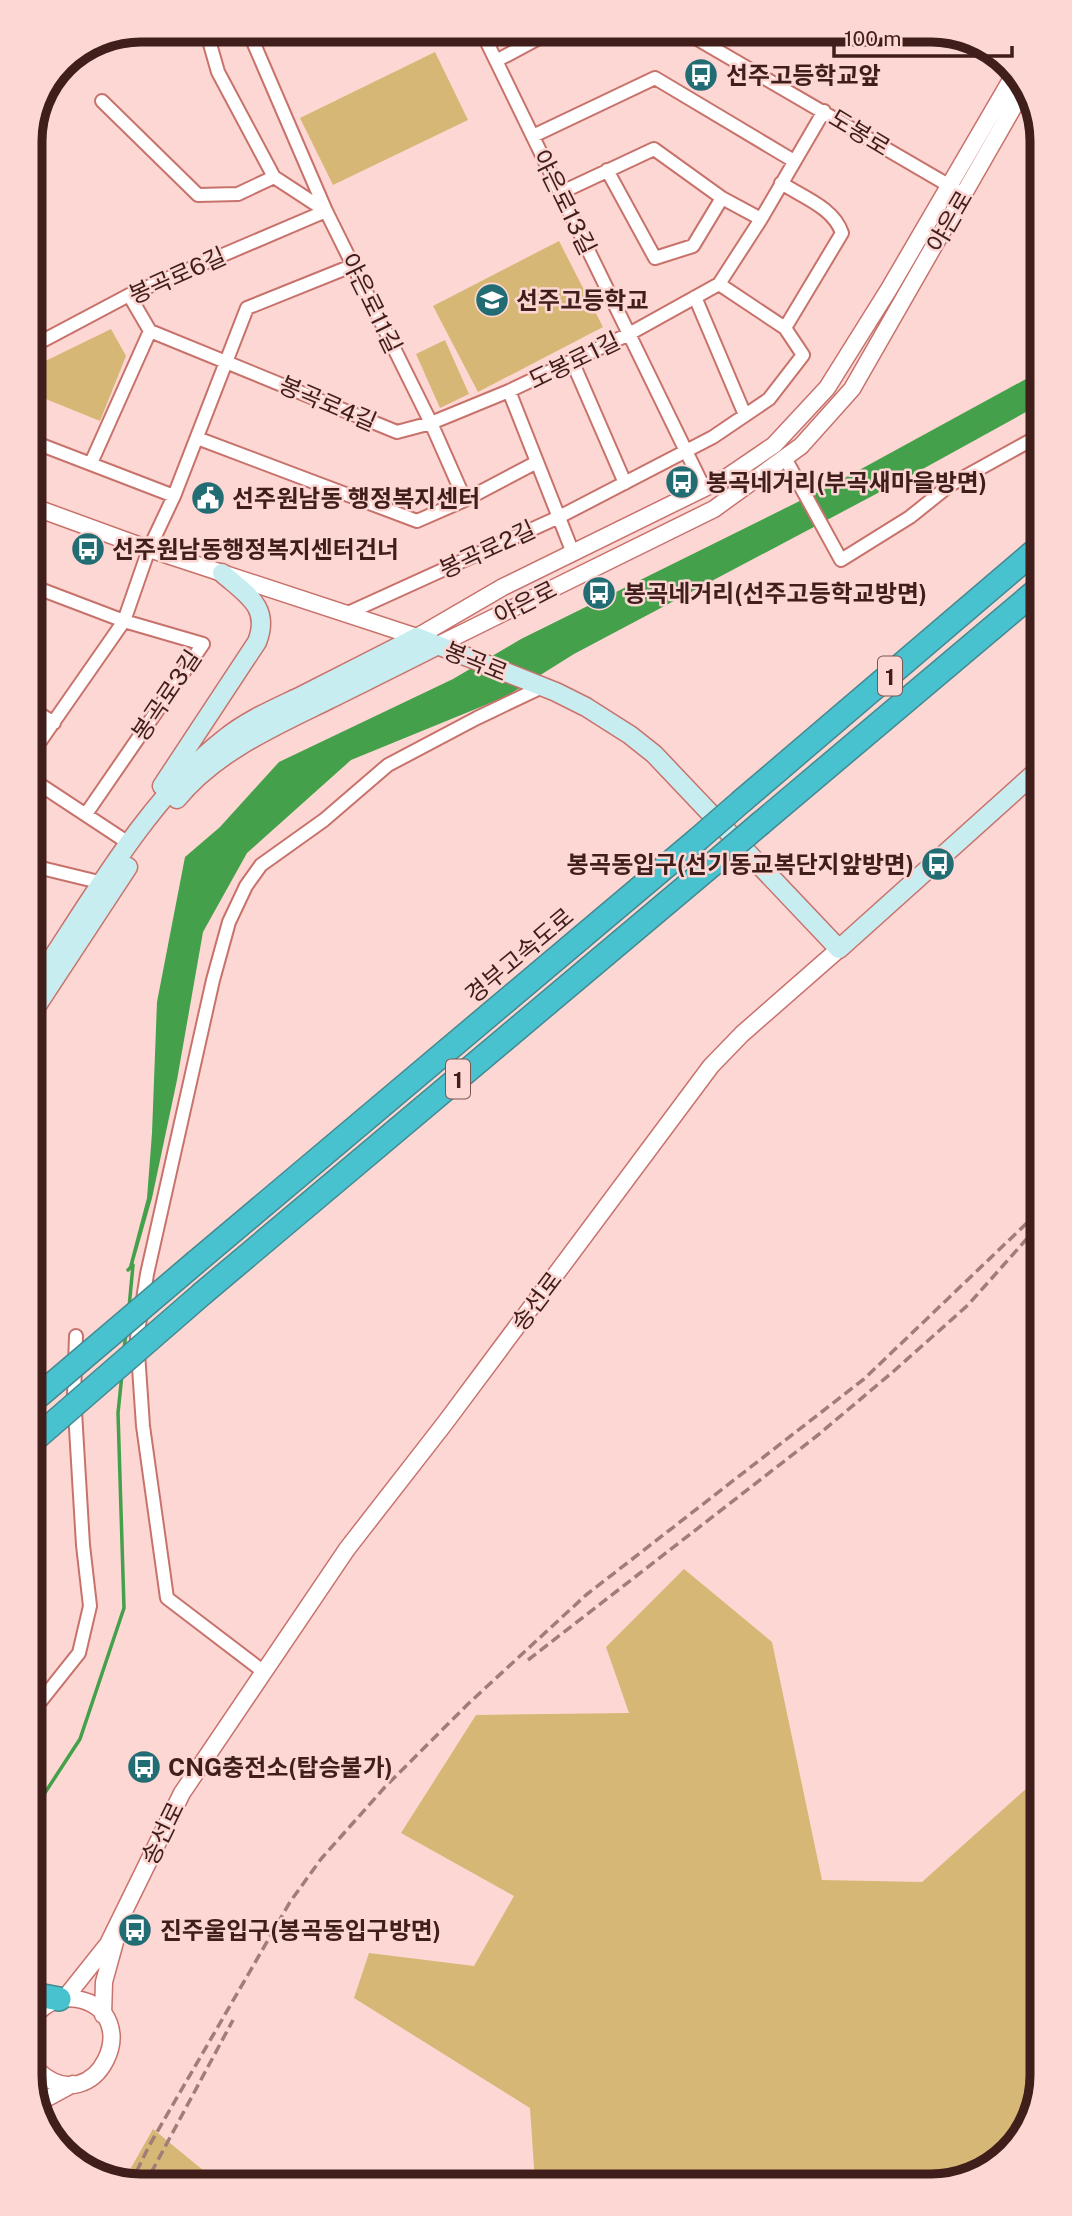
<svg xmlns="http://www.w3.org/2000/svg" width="1072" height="2216" viewBox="0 0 1072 2216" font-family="'Public Sans','Noto Sans KR',sans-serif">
  <rect width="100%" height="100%" fill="#fdd7d3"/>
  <path fill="#d7b775" d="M435 52 468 120 333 185 300 118Z
    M30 170 43 201 30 223Z
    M559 241 603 327 478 392 433 306Z
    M111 329 126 356 100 421 31 393V368Z
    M445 340 469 394 440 408 416 354Z
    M1040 1436 1042 2076 1023 2137 973 2178 535 2182 530 2108 354 1998 369 1953 474 1966 514 1896 401 1833 476 1715 629 1713 606 1647 684 1569 772 1642 822 1880 922 1882 1027 1788Z
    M153 2129 221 2185 134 2186 123 2182Z"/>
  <path fill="#44a04b" d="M1035 374V407L910 476 574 654 505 697 351 760 247 853 203 932 177 1080 152 1198 133 1265 128 1270 147 1198 152 1133 157 1002 185 857 220 827 279 762 453 679 521 639 830 486Z"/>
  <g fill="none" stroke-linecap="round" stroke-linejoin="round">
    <path stroke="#44a04b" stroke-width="3.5" d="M128 1270 133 1265 129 1308
      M124 1349 126 1333
      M37 1805 80 1739 124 1608 118 1413 122 1374"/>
    <g stroke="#c8726c" stroke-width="16">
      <path id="minor" d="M206 30 218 72 274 177 326 211
        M248 30 326 211 431 423 465 500 537 462
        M481 30 704 488
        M682 30 955 189
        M496 61 554 30
        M102 101 198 195 238 194 274 177
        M533 136 655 78 794 161
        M607 170 655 258 693 246 722 198
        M781 183C803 197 834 208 842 233L785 328
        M560 193 654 149 722 198 761 219
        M129 295 150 331 397 432 431 423 509 391 629 334 719 284 761 219 824 111
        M695 297 745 415
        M31 347 129 295 326 211
        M572 361 625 483
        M509 391 573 553
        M197 438 417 521 465 500
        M31 441 174 496
        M785 458 841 560 910 517 950 485 1035 438
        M91 463 150 331
        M32 586 124 621 203 644 86 814
        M348 613 559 517 713 437 769 399 803 355 785 328 719 284
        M32 709 54 723
        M32 753 124 621 149 549 174 496 247 308 354 265
        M33 780 130 844
        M33 866 103 883
        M264 1672 167 1598 143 1426 137 1338 147 1274 213 980 229 922 246 886 261 865 324 820 388 765 477 718 542 687
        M36 1707 79 1653 90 1606 83 1545 74 1395 76 1336"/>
    </g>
    <g stroke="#c8726c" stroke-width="19">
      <path id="tertiary" d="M31 506 149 549 417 637 503 587 727 477 774 445 827 388 889 289 1015 73
        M438 645 714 509 801 446 852 389 1025 87
        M65 1998 108 1944 182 1793 347 1549 445 1423 711 1066 742 1034 839 949
        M38 2012C48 2002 62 1996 77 1999 148 2012 96 2124 38 2071
        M103 2015 104 1982 115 1942
        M38 2103 73 2084"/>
    </g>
    <g stroke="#c8726c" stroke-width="21">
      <path id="secondary" d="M162 786 257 642C271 607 246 594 222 573
        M177 799C215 752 275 726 328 700 364 682 401 664 438 645
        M33 987C88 906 147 799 224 739 247 720 276 708 303 695 341 676 379 656 417 637L556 692 586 707 630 735 654 754 839 949 1037 771
        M34 1010 128 867"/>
    </g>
    <g stroke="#458990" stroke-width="26">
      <path id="motorway" d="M743 800 1036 550
        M761 823 1036 591
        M196 1262 697 840
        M203 1293 713 864
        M38 1995 59 1999"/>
    </g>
    <use href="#minor" stroke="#fff" stroke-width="12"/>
    <use href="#tertiary" stroke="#fff" stroke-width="16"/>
    <use href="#secondary" stroke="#c8edf1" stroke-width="18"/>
    <use href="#motorway" stroke="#48c2cf" stroke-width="23"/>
    <path stroke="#a17d79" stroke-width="3.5" stroke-dasharray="10 5" stroke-linecap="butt" d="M528 1660 818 1435 895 1370 968 1305 1039 1225
      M130 2185 149 2146 290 1902 321 1859 385 1787 468 1704 586 1595 864 1379 1029 1221 1039 1209
      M144 2186 233 2020"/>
    <g stroke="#458990" stroke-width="26" stroke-linecap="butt">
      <path id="motorway-bridge" d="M697 840 743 800
        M713 864 761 823
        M35 1399 196 1262
        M35 1439 203 1293"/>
    </g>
    <use href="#motorway-bridge" stroke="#48c2cf" stroke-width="23"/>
  </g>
  <defs>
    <g id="bus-disc" transform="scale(1.75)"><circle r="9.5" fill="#226c74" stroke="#fdd7d3"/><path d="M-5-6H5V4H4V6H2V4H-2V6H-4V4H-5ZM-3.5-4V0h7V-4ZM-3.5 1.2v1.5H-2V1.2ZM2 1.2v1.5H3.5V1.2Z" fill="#fff"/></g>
    <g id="school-disc" transform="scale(1.75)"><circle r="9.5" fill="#226c74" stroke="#fdd7d3"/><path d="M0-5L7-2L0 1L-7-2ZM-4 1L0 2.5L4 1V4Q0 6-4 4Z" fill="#fff"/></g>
    <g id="civic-disc" transform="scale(1.75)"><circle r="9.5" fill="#226c74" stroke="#fdd7d3"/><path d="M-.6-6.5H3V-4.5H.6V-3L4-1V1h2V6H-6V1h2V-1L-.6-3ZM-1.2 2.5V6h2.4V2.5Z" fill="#fff"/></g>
  </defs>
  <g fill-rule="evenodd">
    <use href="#bus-disc" x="701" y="75"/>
    <use href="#school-disc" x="492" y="300"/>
    <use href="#bus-disc" x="682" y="482"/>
    <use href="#civic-disc" x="208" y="498"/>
    <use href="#bus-disc" x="88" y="549"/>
    <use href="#bus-disc" x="599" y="593"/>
    <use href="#bus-disc" x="938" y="864"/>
    <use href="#bus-disc" x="144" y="1767"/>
    <use href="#bus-disc" x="135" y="1930"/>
  </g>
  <g text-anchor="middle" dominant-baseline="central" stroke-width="5" stroke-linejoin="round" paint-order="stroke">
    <g fill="#fdd7d3" stroke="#795652" stroke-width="2">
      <rect x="878" y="656.5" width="24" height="39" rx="5"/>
      <rect x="446" y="1059.5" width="24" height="39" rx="5"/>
    </g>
    <g font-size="23" font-weight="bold" fill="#401e1b">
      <text x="890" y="676">1</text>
      <text x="458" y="1079">1</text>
    </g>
    <g font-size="24" font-weight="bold" fill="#401e1b" stroke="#fdd7d3" text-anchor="start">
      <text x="726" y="75">선주고등학교앞</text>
      <text x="516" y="300">선주고등학교</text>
      <text x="706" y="482">봉곡네거리(부곡새마을방면)</text>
      <text x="232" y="498">선주원남동 행정복지센터</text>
      <text x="112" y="549">선주원남동행정복지센터건너</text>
      <text x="624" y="593">봉곡네거리(선주고등학교방면)</text>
      <text x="914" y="864" text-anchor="end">봉곡동입구(선기동교복단지앞방면)</text>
      <text x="168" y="1767">CNG충전소(탑승불가)</text>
      <text x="160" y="1930">진주울입구(봉곡동입구방면)</text>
    </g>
    <g font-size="24" fill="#401e1b" stroke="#fdd7d3">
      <text transform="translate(860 132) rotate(31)">도봉로</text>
      <text transform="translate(565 202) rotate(64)">야은로13길</text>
      <text transform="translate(949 221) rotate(-60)">야은로</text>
      <text transform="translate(177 275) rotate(-24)">봉곡로6길</text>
      <text transform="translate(372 303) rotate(64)">야은로11길</text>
      <text transform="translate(574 360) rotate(-26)">도봉로1길</text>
      <text transform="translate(328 403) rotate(23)">봉곡로4길</text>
      <text transform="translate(487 549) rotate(-25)">봉곡로2길</text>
      <text transform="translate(525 602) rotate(-27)">야은로</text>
      <text transform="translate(476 661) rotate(22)">봉곡로</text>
      <text transform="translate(166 695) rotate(-56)">봉곡로3길</text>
      <text transform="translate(519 955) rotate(-40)">경부고속도로</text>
      <text transform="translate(536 1301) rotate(-53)">송선로</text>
      <text transform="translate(162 1833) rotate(-64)">송선로</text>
    </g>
  </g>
  <path d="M0 0H1072V2216H0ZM141 42H931A99 99 0 0 1 1030 141V2075A99 99 0 0 1 931 2174H141A99 99 0 0 1 42 2075V141A99 99 0 0 1 141 42Z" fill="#fdd7d3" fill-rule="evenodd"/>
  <path fill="none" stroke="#401e1b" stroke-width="9" d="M141 42H931A99 99 0 0 1 1030 141V2075A99 99 0 0 1 931 2174H141A99 99 0 0 1 42 2075V141A99 99 0 0 1 141 42Z"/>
  <path d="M834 46v10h178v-10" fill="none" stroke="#401e1b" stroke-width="3.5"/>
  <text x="844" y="46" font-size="21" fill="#401e1b" stroke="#fdd7d3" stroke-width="5" paint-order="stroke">100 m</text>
</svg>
